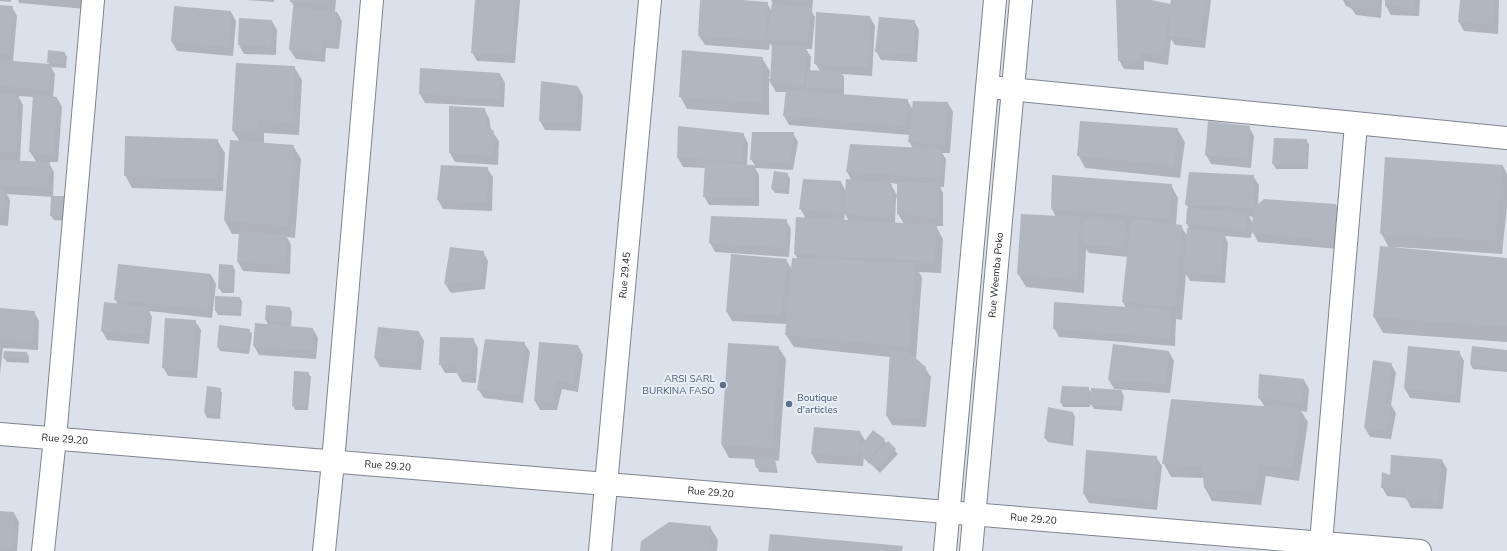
<svg xmlns="http://www.w3.org/2000/svg" width="1507" height="551" viewBox="0 0 1507 551" font-family="'Nunito Sans',sans-serif">
  <rect width="100%" height="100%" fill="#dbe1eb"/>
  <path fill="#0003" fill-rule="evenodd" d="M0 0H11V2L0 1Z
    M18 0H86L85 9 19 3Z
    M245 0H274V2Z
    M291 0H336L335 12H337L342 21 339 49 326 48 325 62 296 59 290 50 294 7Z
    M476 0H520L515 63 477 61 472 52Z
    M701 0 767 3 772 12 773 4 771 0H813L812 12 815 17 812 49H806L811 57 810 71H820L815 63 870 17 875 26 872 76 842 74 844 77V95L907 100 913 110 948 103 953 112 950 153H942L946 159 944 187H940L943 193V226H936L943 239 941 273 919 272 922 277 916 360 925 368 931 377 926 427 892 425 887 416 890 357 794 347 786 335 787 324 732 321 727 312 786 260 792 269 798 259 795 254 806 219 800 208 841 182 846 192 852 181 847 172 913 149 909 141 910 135 789 125 784 116 787 92H776L769 80V115L687 109 680 96 762 58 770 71 769 79H771L773 48 770 43 769 50 705 45 699 36ZM890 183 898 184V197ZM896 198H898V214L904 224H895ZM845 214 849 221H844Z
    M1117 0H1146L1171 5V0H1211L1205 48 1175 45 1171 39 1168 65 1144 61V70L1124 69 1119 60Z
    M1343 0H1382L1381 18 1356 15 1351 8 1346 6Z
    M1386 0H1420L1419 16 1391 15 1386 6Z
    M1461 0H1499L1498 34 1464 31 1459 22Z
    M0 6 12 7 17 16 13 62 50 65 48 62 64 52 67 57 66 68 51 67 55 74 53 98H57L62 107 58 162H48L54 172 53 197H64L66 202 65 221 54 220 51 216 52 197 7 194 10 200 8 226 0 225ZM18 96 34 97 30 152 37 163 20 162 23 105Z
    M175 7 231 12 236 21 233 56 177 51 172 42Z
    M272 21 277 30 276 55 244 54 239 45Z
    M914 21 919 30 917 62 881 60 876 51Z
    M294 67 302 80 299 135 264 133V144L293 146 301 159 295 238 287 237 291 245 290 274 243 271 238 262 240 234H232L225 221 231 141 240 142 233 131Z
    M421 69 500 74 505 83 504 107 425 103 420 94Z
    M542 82 578 87 583 96 581 131 545 130 540 121Z
    M484 109 489 118 491 130 499 141 498 165 455 162 450 153Z
    M1249 127 1254 136 1251 168 1211 164 1206 155Z
    M1177 129 1185 142 1180 178 1085 168 1078 155Z
    M793 133 798 142 793 170 755 168 759 175V206L709 205 704 196 706 168 683 167 678 158 743 134 748 143 747 166H755L751 159Z
    M1275 139 1306 140 1309 144 1308 169H1276L1273 164Z
    M217 140 225 153 223 191 132 188 125 175Z
    M442 166 487 168 493 177 492 211 443 209 438 200Z
    M1503 166 1507 174V207L1502 254 1396 247V248L1507 259V342L1383 333 1374 317 1381 247 1389 248 1381 233Z
    M787 174 790 178 789 194 775 193 772 189Z
    M1253 176 1259 185 1258 205H1336L1341 214 1338 249 1258 242 1252 231 1251 238 1225 236 1228 243 1225 283 1190 281 1186 274 1182 320 1176 319 1175 346 1059 337 1054 328 1126 308 1123 302 1128 257 1089 253 1086 249 1084 293 1026 287 1018 274 1022 215 1056 217 1052 209 1171 185 1178 198 1176 225 1181 226 1187 236 1190 230 1187 224 1189 209 1186 204ZM1249 216 1253 217V224Z
    M786 220 791 229 789 257 715 252 710 243Z
    M483 252 488 261 485 289 451 293 445 284Z
    M233 266 235 270 234 293H222L219 288Z
    M211 275 216 284 212 318 149 311 152 317 149 344 107 340 102 331 118 305 115 299Z
    M240 298 242 302 241 316 218 315 216 311Z
    M267 306 290 308 292 312 291 327 313 329 318 338 316 359 259 355 254 346 268 325 266 320Z
    M34 312 39 321 38 350 3 348 0 375V319Z
    M195 321 201 330 197 378 168 376 163 367Z
    M379 328 419 332 424 341 421 370 380 367 375 358Z
    M249 330 252 334 249 354 220 351 218 347Z
    M473 339 478 348 476 383 462 382 457 373H445L440 364Z
    M524 343 530 352 523 403 484 398 478 389Z
    M578 346 583 355 578 392 562 389 557 410H540L535 401Z
    M778 347 786 359 779 461 774 460 778 473 759 472 755 459 729 458 722 445Z
    M1507 351V372L1473 369 1471 365Z
    M1169 352 1174 361 1170 393 1114 389 1109 380Z
    M1459 352 1464 361 1460 403 1410 398 1405 389Z
    M27 353 29 357V363L7 362 4 358Z
    M1391 364 1396 373 1391 405 1396 413 1391 439 1370 437 1365 428Z
    M308 373 311 377 308 410H295L293 405Z
    M1304 380 1309 389 1307 412 1301 411 1308 422 1299 481 1266 476 1261 505 1212 501 1205 488 1204 478 1171 477 1164 464 1265 407 1259 398Z
    M208 388 220 389 222 393 220 419 207 418 205 413Z
    M1088 388 1092 394 1121 391 1124 396 1122 411 1094 409 1090 403V407H1063L1061 402Z
    M1073 413 1075 417 1073 446 1048 442 1045 438Z
    M860 432 866 442 884 440 887 444 888 443 898 454 880 473 870 463 869 464 864 457 863 466 817 463 812 454Z
    M1156 457 1162 466 1157 510 1089 503 1084 494Z
    M1442 460 1447 469 1443 509 1411 508 1406 498 1387 496 1382 487 1391 476Z
    M0 512 14 513 19 522 17 551H0Z
    M710 527 718 540 717 551H641Z"/>
  <path fill="#b1b7c1" d="M290 0H330V4L290 2Z
    M475 0H516L511 55 471 53Z
    M700 0H741L768 2 765 41 698 36Z
    M785 0H808V3Z
    M1116 0H1151L1170 4 1171 0H1205L1200 40 1169 36 1170 7 1163 56 1140 53 1139 61H1118Z
    M1350 0H1377L1376 9 1350 7Z
    M1385 0H1415L1414 8 1385 6Z
    M1460 0H1494L1493 25 1458 22Z
    M772 3 811 7 808 41 766 39Z
    M0 5 13 6 8 54 0 53Z
    M174 6 231 11 228 47 171 42Z
    M293 7 337 12 335 41 322 40 320 53 289 50Z
    M816 12 870 16 867 67 814 64Z
    M879 17 915 20 913 54 875 52Z
    M239 18 272 20 271 47 238 45Z
    M772 45 806 47 804 85 770 83Z
    M48 50 65 52 64 64 47 63Z
    M682 50 763 57 762 103 679 97Z
    M0 60 50 64 49 90 0 86Z
    M236 63 295 66 292 122 258 120 257 132 232 131Z
    M420 68 500 73 499 99 419 94Z
    M808 70 842 72V89L806 87Z
    M541 81 578 86 576 122 539 121Z
    M786 90 908 99 905 126 783 116Z
    M0 94 19 95 15 152 0 151Z
    M33 95 57 97 54 154 29 152Z
    M913 101 948 102 945 145 908 142Z
    M449 106 485 108 487 126 494 131 493 156 449 153Z
    M1080 121 1178 128 1174 165 1077 156Z
    M1208 121 1250 126 1247 159 1205 155Z
    M678 126 744 133 742 161 677 158Z
    M752 132H794L789 162 750 160Z
    M125 136 218 139 217 179 124 176Z
    M1274 138 1307 139 1306 164H1272Z
    M230 140 294 145 288 226 224 221Z
    M850 144 942 149 939 178 846 172Z
    M1385 157 1503 165 1495 241 1380 234Z
    M0 160 50 162 48 188 0 185Z
    M705 163 754 165V198L703 197Z
    M441 165 488 167 487 202 437 200Z
    M774 171 788 173 787 190 771 189Z
    M1189 172 1254 175 1253 208 1185 205Z
    M1052 175 1172 184 1169 219 1051 209Z
    M803 179 841 181 840 213 799 209Z
    M846 179 892 184 890 218 844 214Z
    M897 183H939L938 218 897 214Z
    M0 189 5 190 3 217H0Z
    M51 196H64L63 217 50 216Z
    M1264 199 1336 204 1334 241 1252 233 1253 208Z
    M1187 208 1248 213 1246 230 1186 224Z
    M1021 214 1080 217 1077 280 1017 274Z
    M711 216 787 219 784 248 709 243Z
    M796 217 937 225 934 261 794 254Z
    M1084 219 1126 220 1123 248 1083 245Z
    M1131 219 1182 225 1175 307 1122 302Z
    M1187 228 1224 233 1221 274 1183 272Z
    M239 231 287 235 285 265 237 262Z
    M1380 246 1507 258V327L1373 317Z
    M450 247 484 251 481 280 444 284Z
    M731 254 787 259 781 315 726 312Z
    M792 258 915 263 909 347 785 335Z
    M118 264 211 274 207 309 114 300Z
    M219 264 233 265 232 289H218Z
    M215 296 240 297 239 312 215 311Z
    M104 302 148 307 145 335 101 331Z
    M1054 302 1171 310 1170 338 1053 329Z
    M266 305 290 307 289 322 265 320Z
    M0 308 35 311 33 341 0 340Z
    M165 318 196 320 193 370 162 368Z
    M255 323 313 328 312 351 253 346Z
    M219 325 250 329 247 350 217 347Z
    M378 327 419 331 416 362 374 358Z
    M440 337 474 338 471 375 456 373V364L439 365Z
    M485 339 525 342 519 394 477 390Z
    M539 342 578 345 573 384 557 380 552 402 534 401Z
    M728 343 779 346 772 448 721 445Z
    M1113 344 1169 351 1165 384 1108 380Z
    M1408 346 1460 351 1455 394 1404 389Z
    M1472 346 1507 350V369L1470 365Z
    M890 350 908 352 926 367 921 418 886 416Z
    M4 351 27 352V359L3 358Z
    M1373 360 1392 363 1385 403H1391L1386 430 1364 428Z
    M294 371 309 372 306 406H292Z
    M1259 374 1304 379 1302 403 1258 398Z
    M207 386 221 388 218 415 204 413Z
    M1062 386 1089 387 1088 403H1060Z
    M1091 388 1122 390 1120 407 1090 405Z
    M1171 399 1301 409 1292 469 1259 464 1254 492 1204 488 1202 466 1162 464Z
    M1048 407 1073 412 1070 442 1044 438Z
    M814 427 860 431 858 457 811 454Z
    M873 430 885 439 866 461 858 450Z
    M888 441 896 449 877 469 869 462Z
    M1086 450 1157 456 1152 501 1083 494Z
    M1391 455 1442 459 1438 501 1405 499V489L1381 488 1382 472 1390 475Z
    M754 459H775L777 469 756 468Z
    M0 511 14 512 11 548 0 547Z
    M669 522 711 526 708 551H640L641 541Z
    M770 534 903 546 902 551H768Z"/>
  <g fill="none" stroke-linecap="round" stroke-linejoin="round">
    <g stroke="#7e848d" stroke-width="24">
      <g id="street">
        <path d="M999 88 1507 138"/>
        <path id="s1" d="M0 434 1420 551"/>
        <path d="M1321 543 1356 124"/>
        <path d="M43 551 55 438 93 0"/>
        <path d="M324 551 333 462 372 0"/>
        <path id="s2" d="M600 551 650 0"/>
        <path d="M945 551 995 0"/>
        <path id="s3" d="M971 551 1021 0"/>
      </g>
    </g>
    <use href="#street" stroke="#fff" stroke-width="22"/>
  </g>
  <g fill="#5c6f8a" stroke="#e8eef8" stroke-width="1.5">
    <circle cx="723" cy="385" r="4"/>
    <circle cx="789" cy="404" r="4"/>
  </g>
  <g text-anchor="middle" dominant-baseline="central" stroke-width="4" stroke-linejoin="round" paint-order="stroke">
    <g font-size="10" fill="#232529" stroke="#e8eef8">
      <text stroke="none"><textPath href="#s2" startOffset="277">Rue 29.45</textPath></text>
      <text stroke="none"><textPath href="#s3" startOffset="277">Rue Weemba Poko</textPath></text>
      <text stroke="none"><textPath href="#s1" startOffset="65">Rue 29.20</textPath></text>
      <text stroke="none"><textPath href="#s1" startOffset="389">Rue 29.20</textPath></text>
      <text stroke="none"><textPath href="#s1" startOffset="713">Rue 29.20</textPath></text>
      <text stroke="none"><textPath href="#s1" startOffset="1037">Rue 29.20</textPath></text>
    </g>
    <g font-size="10" fill="#4e5e75" stroke="#e8eef8" text-anchor="end">
      <text x="715" y="379">ARSI SARL<tspan x="715" dy="12">BURKINA FASO</tspan></text>
      <text x="797" y="398" text-anchor="start">Boutique<tspan x="797" dy="12">d'articles</tspan></text>
    </g>
  </g>
</svg>
